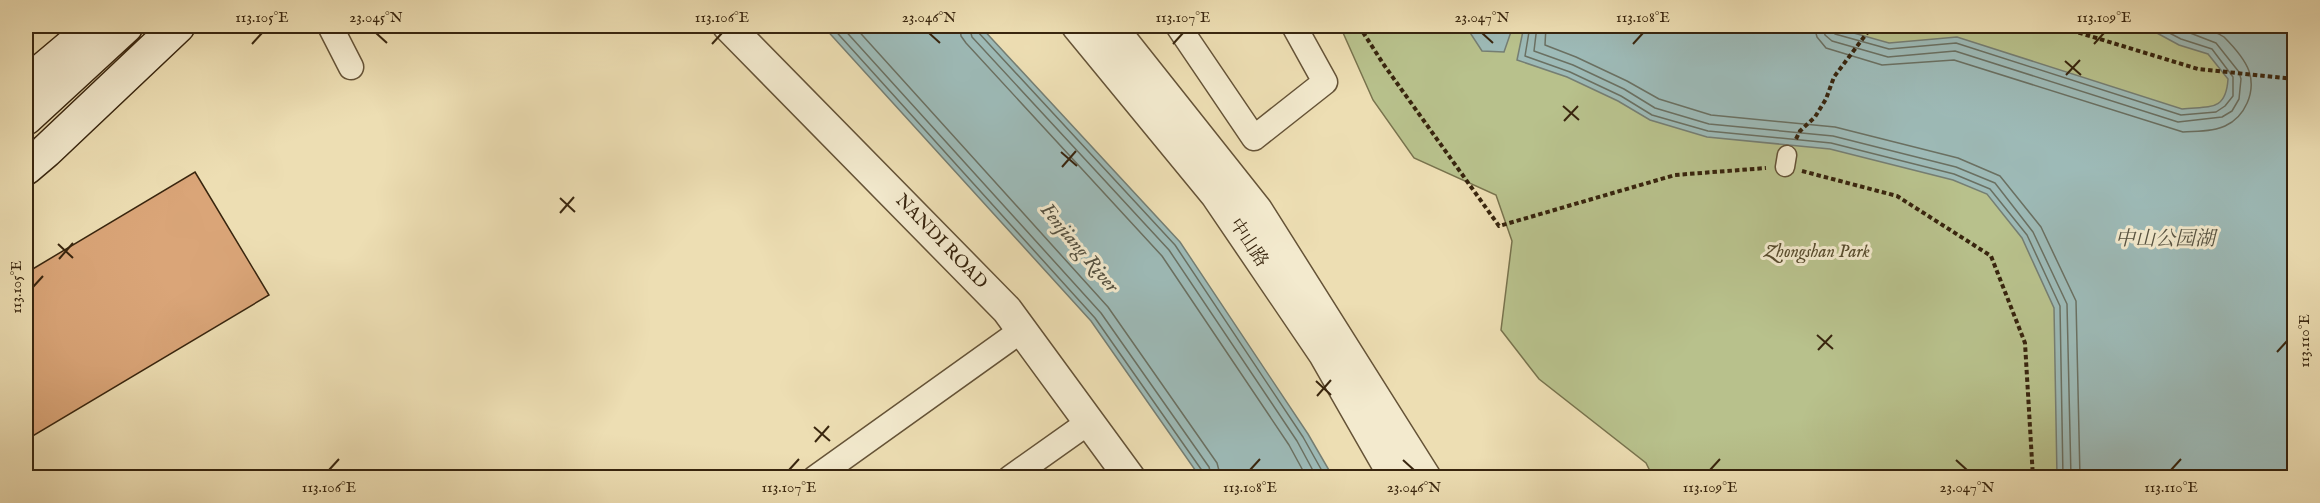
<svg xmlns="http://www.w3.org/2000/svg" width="2320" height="503" viewBox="0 0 2320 503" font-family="'IM FELL English','Noto Serif SC',serif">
  <rect width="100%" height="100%" fill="#eddeb3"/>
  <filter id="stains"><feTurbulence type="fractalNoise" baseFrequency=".00333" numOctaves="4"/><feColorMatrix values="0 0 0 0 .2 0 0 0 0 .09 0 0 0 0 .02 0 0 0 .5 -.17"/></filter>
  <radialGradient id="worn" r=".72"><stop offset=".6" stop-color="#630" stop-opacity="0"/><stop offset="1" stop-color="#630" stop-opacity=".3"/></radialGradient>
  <path fill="#b8c18c" stroke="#78734d" stroke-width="1.5" d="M1340 26H2294V477H1653L1646 463 1539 379 1501 330 1512 241 1496 195 1414 158 1373 100Z"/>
  <path fill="#9dbab7" stroke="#757e73" stroke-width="1.5" d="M823 26H980L1180 242 1308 434 1333 477H1200L1091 321Z
    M1459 26H1513L1504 52 1482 51 1469 31Z
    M1524 26H1829L1889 43 1957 37 2182 109C2209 106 2226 112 2228 79L2208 54 2179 45 2144 26H2294V477H2057L2054 308 2022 238 1987 194 1953 180 1830 149 1707 137 1650 120 1618 101 1567 77 1517 60Z"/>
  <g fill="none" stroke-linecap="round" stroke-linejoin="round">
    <path stroke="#6a7062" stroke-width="1.5" d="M831 26 1095 318 1203 472 1204 478
      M841 26 1101 313 1209 467 1212 478
      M854 26 1108 307 1217 463 1221 478
      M960 26 961 36 966 43 1162 256 1289 445 1307 478
      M969 26 972 37 1169 250 1297 441 1317 478
      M976 26 978 32 1001 57 1175 245 1303 437 1326 478
      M1530 26 1525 56 1570 72 1621 96 1652 115 1708 131 1831 143 1954 174 1990 189 2027 235 2060 306 2063 478
      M1537 26 1534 51 1573 65 1624 89 1655 108 1709 124 1833 136 1956 167 1995 183 2033 232 2067 304 2071 478
      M1546 26 1545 45 1576 57 1627 81 1659 99 1711 115 1835 127 1958 158 2000 176 2041 227 2076 301 2080 478
      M1814 26 1817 37 1826 48 1882 65 1954 60 2183 132C2196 131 2213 132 2225 126 2245 117 2256 92 2249 71 2245 60 2232 45 2224 37 2216 31 2203 29 2193 26
      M1823 26 1825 35 1832 41 1888 57 1955 51 2178 122 2222 117 2232 111 2239 99 2241 79 2239 72 2216 43 2172 26
      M1831 26V30L1835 34 1889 49 1956 43 2181 115 2216 112 2225 106 2233 96V77L2212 49 2181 39 2156 26"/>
  </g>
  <path fill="#daa578" stroke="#38250e" stroke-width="1.5" d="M195 172 269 295 26 440V273Z"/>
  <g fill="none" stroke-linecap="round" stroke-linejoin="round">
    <g stroke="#655337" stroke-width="21">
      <path id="pedestrian" d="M1785 167 1787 155"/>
    </g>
    <g stroke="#655337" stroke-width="27">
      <path id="minor" d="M330 26 351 67
        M1178 26 1254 138 1325 82 1294 26
        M815 478 1022 330
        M1010 478 1089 422"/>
    </g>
    <g stroke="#655337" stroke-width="33">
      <path id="tertiary" d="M728 26 1007 310 1130 478
        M1077 26 1216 195 1324 354 1395 478
        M1111 26 1257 210 1426 478"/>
    </g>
    <g stroke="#38250e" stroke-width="36">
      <path id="secondary" d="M26 84 89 31
        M26 118 126 26
        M26 168 46 151 178 26"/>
    </g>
    <path stroke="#38250e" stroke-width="4" stroke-dasharray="4.5 3" stroke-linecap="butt" d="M1359 26 1384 65 1499 226 1675 175 1766 168
      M2057 26 2198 69 2294 79
      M1796 139 1800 131 1815 117 1826 99 1834 77 1867 33 1870 26
      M1802 171 1897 196 1991 256 2025 343 2033 478"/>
    <use href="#pedestrian" stroke="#f3eace" stroke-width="18"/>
    <use href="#minor" stroke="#f3eace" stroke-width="24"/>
    <use href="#tertiary" stroke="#f3eace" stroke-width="30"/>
    <use href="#secondary" stroke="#f3eace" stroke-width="33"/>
  </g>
  <path fill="none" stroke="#38250e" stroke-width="2" d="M376 33 387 43M929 33 940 43M1482 33 1493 43M252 44 262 33M712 44 722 33M1173 44 1183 33M1633 44 1643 33M2094 44 2104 33M2065 61 2081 75M2066 75 2080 60M1563 106 1579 120M1564 121 1578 106M1061 152 1077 166M1062 167 1076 151M560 198 575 212M560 213 574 197M58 244 73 258M59 259 73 243M33 287 43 276M1817 335 1833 349M1818 350 1832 335M2277 352 2287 341M1316 381 1331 395M1317 396 1331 380M814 427 830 441M815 442 829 426M1403 460 1414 470M1956 460 1967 470M329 470 339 459M789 470 799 459M1250 470 1260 459M1710 470 1720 459M2171 470 2181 459"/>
  <g text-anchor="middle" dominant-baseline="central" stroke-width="6" stroke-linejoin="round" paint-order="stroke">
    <g font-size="18" fill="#38250e" stroke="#f3eace">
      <text transform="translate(941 242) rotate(46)">NANDI ROAD</text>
      <text transform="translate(1248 243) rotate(56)">中山路</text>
    </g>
    <g font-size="18" font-style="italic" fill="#584c2e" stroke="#f3eace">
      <text x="1817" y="252">Zhongshan Park</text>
    </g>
    <g font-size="20" font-style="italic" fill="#565241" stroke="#f3eace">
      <text x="2165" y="239">中山公园湖</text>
      <text transform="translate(1079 248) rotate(50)">Fenjiang River</text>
    </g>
  </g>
  <rect width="2320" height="503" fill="none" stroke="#eddeb3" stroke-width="66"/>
  <rect x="33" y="33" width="2254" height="437" fill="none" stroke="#38250e" stroke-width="2"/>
  <g font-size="15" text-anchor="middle" fill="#38250e">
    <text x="262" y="22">113.105°E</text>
    <text x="376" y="22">23.045°N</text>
    <text x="722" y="22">113.106°E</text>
    <text x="929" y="22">23.046°N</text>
    <text x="1183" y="22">113.107°E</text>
    <text x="1482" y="22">23.047°N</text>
    <text x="1643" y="22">113.108°E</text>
    <text x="2104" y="22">113.109°E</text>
    <text transform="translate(16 287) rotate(-90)" y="5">113.105°E</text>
    <text transform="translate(2304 341) rotate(-90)" y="5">113.110°E</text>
    <text x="329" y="492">113.106°E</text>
    <text x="789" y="492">113.107°E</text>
    <text x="1250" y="492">113.108°E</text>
    <text x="1414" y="492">23.046°N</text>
    <text x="1710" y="492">113.109°E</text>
    <text x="1967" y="492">23.047°N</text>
    <text x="2171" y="492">113.110°E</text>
  </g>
  <rect width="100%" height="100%" filter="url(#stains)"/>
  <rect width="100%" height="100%" fill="url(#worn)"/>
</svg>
